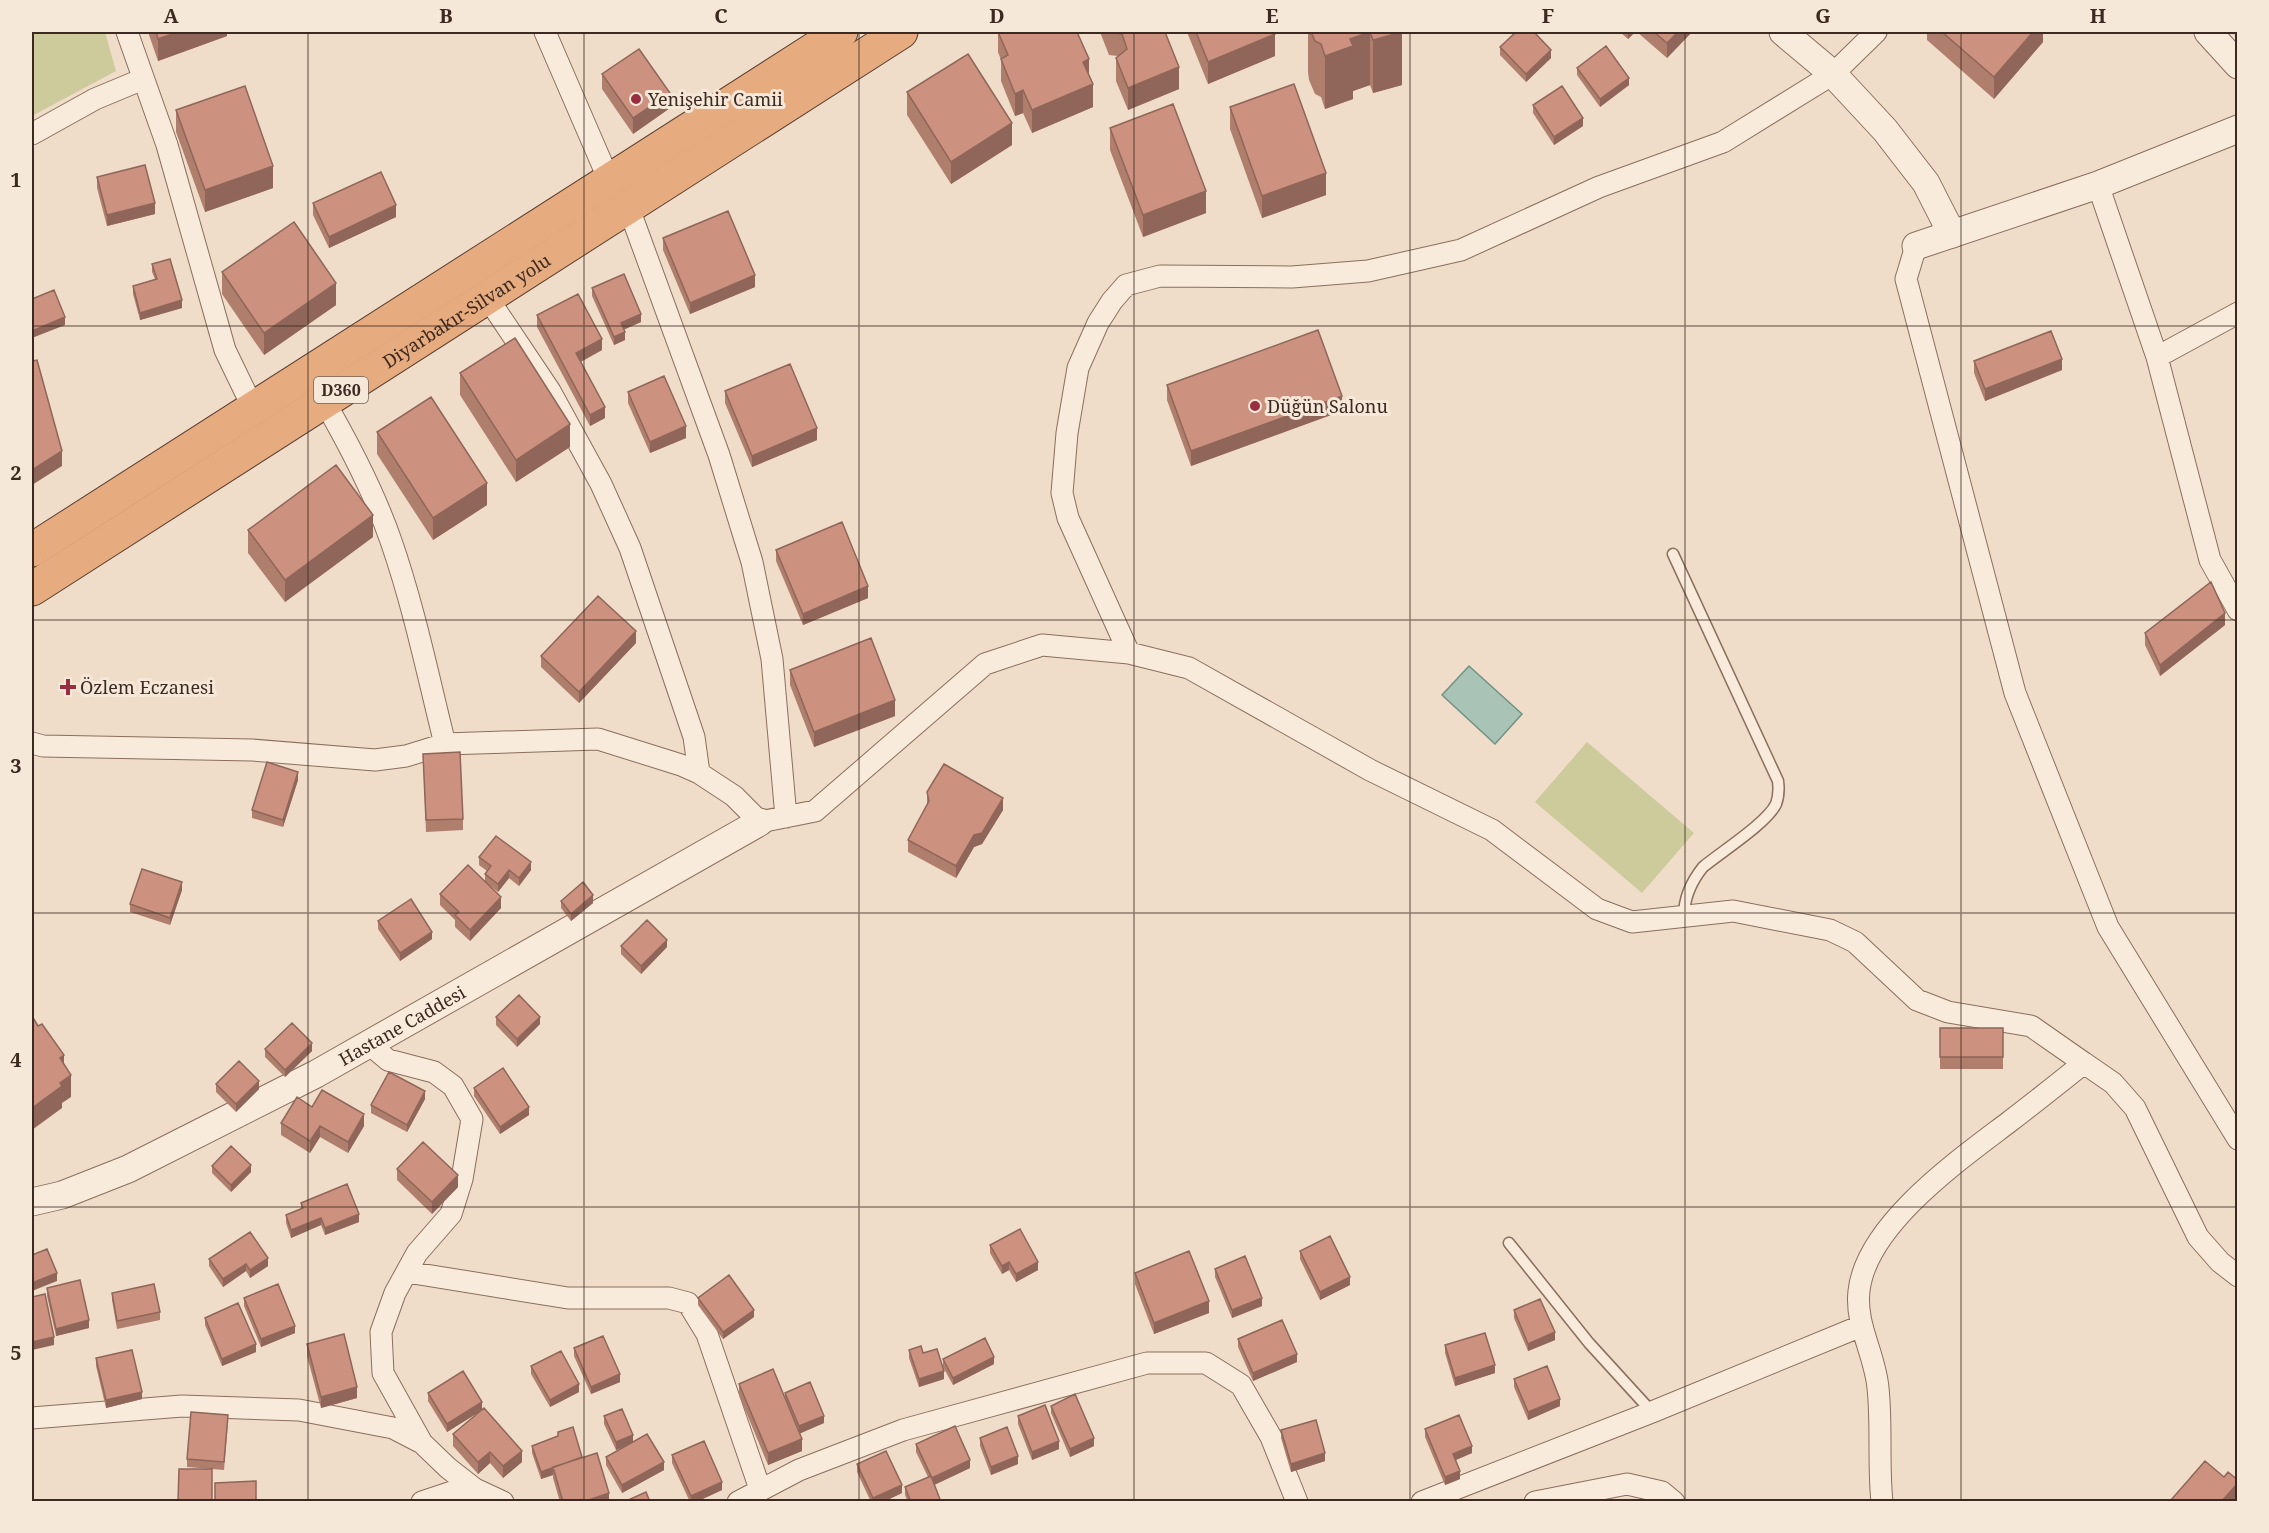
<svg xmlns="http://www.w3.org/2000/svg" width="2269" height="1533" viewBox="0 0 2269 1533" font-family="'Noto Serif',serif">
  <rect width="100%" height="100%" fill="#efddc9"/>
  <path fill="#cdca9c" d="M32 32H105L116 71 32 116Z
    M1587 742 1694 833 1642 893 1535 802Z"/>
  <path fill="#aac3b7" stroke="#709283" stroke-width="1.5" d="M1469 666 1522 714 1495 744 1442 695Z"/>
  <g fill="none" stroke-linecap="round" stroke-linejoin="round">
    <g stroke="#8b6e5d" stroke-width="13">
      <path id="service" d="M1673 554 1778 781C1779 789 1779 796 1776 804 1767 823 1721 852 1703 867 1691 882 1684 897 1684 916
        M1509 1243 1589 1343 1652 1412"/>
    </g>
    <g stroke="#8b6e5d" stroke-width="23">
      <path id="minor" d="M127 32 167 145 225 350 253 408
        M545 32 609 180
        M32 134 95 99 143 79
        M2098 185 2157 357 2210 560 2238 610
        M628 206 719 455 752 562 772 659 786 817
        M1916 246 1906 279 2015 693 2108 927 2238 1139
        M487 297 550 391 601 484 630 548 694 737 699 773
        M2157 357 2238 313
        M324 401C350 446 374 492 391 541 414 607 428 676 445 744
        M1129 653 1068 518 1062 493 1067 433 1078 368 1098 323 1112 301 1126 285 1160 276 1292 277 1368 271 1461 250 1599 187 1723 142 1833 74 1876 32
        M32 743 43 746 252 750 375 760 406 756 445 744 598 739 681 765 699 773 734 796 760 822 815 811 985 664 1042 645 1129 653 1189 668 1370 770 1492 830 1597 909 1632 922 1733 911 1830 930 1855 942 1917 1000 1948 1012 2031 1026 2084 1063C2059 1083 2034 1103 2009 1122 1959 1160 1866 1225 1859 1291 1855 1325 1875 1354 1878 1388 1882 1426 1878 1464 1882 1502
        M369 1044 388 1060 434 1072 453 1086 472 1119 462 1179 451 1214 417 1253 395 1293 381 1332 383 1373 422 1443
        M2084 1063 2113 1083 2135 1108 2198 1237 2220 1262 2238 1276
        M407 1272 568 1298H669L688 1303 707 1334 760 1489
        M32 1418 182 1406 299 1410 393 1428 422 1443 448 1468 475 1489 503 1502
        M422 1502 458 1490 475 1489
        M738 1502 799 1470 903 1430 1147 1363H1206L1241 1385 1271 1437 1297 1502
        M1422 1502 1652 1412 1861 1326
        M1535 1502 1627 1484 1662 1492 1674 1502"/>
    </g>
    <g stroke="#8b6e5d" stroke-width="29">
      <g id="tertiary">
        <path d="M1783 32 1833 74 1885 130 1926 183 1952 234"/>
        <path d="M2208 32 2238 65"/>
        <path d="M1916 246 2098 185 2238 129"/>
        <path id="s1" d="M32 1202 62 1195 128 1169 316 1074 760 822"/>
      </g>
    </g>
    <g stroke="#593d31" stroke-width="35">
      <g id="trunk">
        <path d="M32 550 841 32"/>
        <path id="s2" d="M32 589 901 32"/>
      </g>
    </g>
    <use href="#service" stroke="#f9ebdc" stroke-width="10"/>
    <use href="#minor" stroke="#f9ebdc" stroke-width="21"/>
    <use href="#tertiary" stroke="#f9ebdc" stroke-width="27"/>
    <use href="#trunk" stroke="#e6ac7f" stroke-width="33"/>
  </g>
  <path fill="#af7e6d" d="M148 32H227V36L158 61Z
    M998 32H1077L1089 75 1093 107 1032 133 1023 113 1015 116 1001 81V60L998 52Z
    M1100 32H1165L1179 89 1128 110 1116 81V58L1118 56 1109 55Z
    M1187 32H1275V56L1208 84Z
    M1308 32H1402V85L1373 93 1370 85 1353 91V99L1325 109 1321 97 1315 94 1309 80 1308 72Z
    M1620 32H1635L1628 39Z
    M1637 32H1692L1667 58Z
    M1927 32H2043V42L1994 99 1927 40Z
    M1500 47 1551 58 1526 82 1500 55Z
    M1577 68 1629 85 1600 107 1577 75Z
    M602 74 670 108 633 134 602 89Z
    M907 92 1012 145 951 184 907 115Z
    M1533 105 1583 126 1554 145 1533 113Z
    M1230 107 1326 195 1262 218 1230 129Z
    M176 110 273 188 205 212 176 132Z
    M1110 128 1206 213 1143 237 1110 150Z
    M97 177 155 214 107 226 97 188Z
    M313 203 396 217 329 248 313 215Z
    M663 238 755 287 690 314 663 250Z
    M152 264 182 308 140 320 133 294V286L155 279 152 272Z
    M222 272 336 305 264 355 222 294Z
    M592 288 641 322 624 329 625 340 614 345 592 296Z
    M537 315 602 350 581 362 605 418 590 426 537 327Z
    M1974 361 2062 370 1985 401 1974 373Z
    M460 373 570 447 516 482 460 395Z
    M1167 385 1342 411 1191 466 1167 400Z
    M725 391 817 440 752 467 725 403Z
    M628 392 686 438 650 453 628 403Z
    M377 432 487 505 433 540 377 454Z
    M248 530 373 537 285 602 248 553Z
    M776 550 868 598 803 625 776 561Z
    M2225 625 2160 676 2145 645V633Z
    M636 643 579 703 541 667V656Z
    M790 670 895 716 814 747 790 685Z
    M423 754 463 819V830L426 832Z
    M298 780 283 827 252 818V810Z
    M927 792 1003 810 982 844 974 847 956 878 908 852V840L927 805Z
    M479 857 531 870 519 886 509 878 498 892 489 885 501 908 470 941 455 927V920L440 905V894L485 881V874L487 871 479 865Z
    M182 890 170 925 130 912V904Z
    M561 901 593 903 571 921 561 908Z
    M378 921 432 939 400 961 378 929Z
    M621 946 667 947 641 974 621 954Z
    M496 1017 540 1024 517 1047 496 1025Z
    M1940 1028H2003V1069H1940Z
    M265 1049 312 1051 285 1077 265 1057Z
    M216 1084 259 1089 236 1112 216 1092Z
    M474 1088 529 1115 500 1134 474 1096Z
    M425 1099 407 1132 371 1113V1105Z
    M281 1123 364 1126 348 1153 320 1137 310 1153 281 1135Z
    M212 1166 251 1172 231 1192 212 1173Z
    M397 1169 458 1187 432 1214 397 1180Z
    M301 1203 359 1222 325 1235 321 1225 291 1238 286 1223V1215L301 1209Z
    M990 1245 1038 1270 1016 1282 1009 1270 1002 1274 990 1253Z
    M1300 1251 1350 1285 1320 1300 1300 1259Z
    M209 1259 268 1266 250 1278 246 1271 223 1287 209 1266Z
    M1215 1269 1262 1306 1232 1318 1215 1277Z
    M1135 1273 1209 1313 1154 1334 1135 1284Z
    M47 1288 89 1328 56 1336 47 1296Z
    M112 1293 160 1312V1320L117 1329 112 1300Z
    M244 1298 295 1333 261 1347 244 1306Z
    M698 1298 754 1317 723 1339 698 1305Z
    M1514 1310 1555 1340 1528 1351 1514 1318Z
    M205 1318 256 1352 222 1366 205 1325Z
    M1238 1339 1297 1362 1253 1381 1238 1347Z
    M307 1344 357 1398 321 1408 307 1356Z
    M1445 1345 1495 1373 1455 1386 1445 1353Z
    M574 1348 620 1382 591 1394 574 1356Z
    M909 1350 923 1353 944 1379 919 1387 909 1358Z
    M96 1358 142 1399 106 1408 96 1366Z
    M943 1359 994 1364 953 1385 943 1367Z
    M531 1366 579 1392 550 1407 531 1374Z
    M1514 1379 1560 1406 1528 1420 1514 1387Z
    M739 1384 785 1398V1393L824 1423 799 1433 802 1451 768 1465 739 1395Z
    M428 1393 482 1410 522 1462 503 1478 490 1463 478 1474 453 1446V1434L481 1411 447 1432 428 1401Z
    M1051 1406 1094 1446 1070 1457 1051 1413Z
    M604 1416 633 1442 664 1470 622 1493 606 1465V1457L627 1445 616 1450 604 1424Z
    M1018 1416 1059 1449 1032 1460 1018 1424Z
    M228 1422 224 1470 187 1467V1459Z
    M1425 1429 1472 1453 1456 1460 1460 1479 1445 1485 1425 1437Z
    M1281 1430 1325 1461 1291 1472 1281 1438Z
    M980 1438 1018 1464 991 1475 980 1446Z
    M916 1444 970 1468 934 1485 941 1502H908L905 1495V1487L928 1477 916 1452Z
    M532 1446 582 1458 609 1502H560L553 1478V1475L541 1479 532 1453Z
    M672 1455 722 1490 696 1502H690L672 1463Z
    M857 1464 902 1493 883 1502H871L857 1472Z"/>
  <path fill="#8f6659" d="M178 32H227V36L158 61V39Z
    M1370 32V85L1353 91V99L1325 109V56L1350 39Z
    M1402 32V85L1373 93V40Z
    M1628 32H1635L1628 39Z
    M1678 32H1692L1667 58V43Z
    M2033 32H2043V42L1994 99V77Z
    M1275 34V56L1208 84V62Z
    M1551 50V58L1526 82V74Z
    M1089 59V82L1083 62Z
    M1179 67V89L1128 110V88Z
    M1629 78V85L1600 107V99Z
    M1093 84V107L1032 133V110Z
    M1023 90V113L1015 116V94Z
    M670 93V108L633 134V118Z
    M1583 118V126L1554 145V137Z
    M1012 123V145L951 184V162Z
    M273 166V188L205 212V190Z
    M1326 173V195L1262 218V196Z
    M1206 191V213L1143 237V215Z
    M155 203V214L107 226V215Z
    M396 205V217L329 248V237Z
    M755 275V287L690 314V303Z
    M336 283V305L264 355V333Z
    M182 300V308L140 320V313Z
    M641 314V322L621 331V323Z
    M65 317V325L32 338V331Z
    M625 332V340L614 345V337Z
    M602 339V350L576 364V353Z
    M2062 359V370L1985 401V389Z
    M1342 396V411L1191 466V451Z
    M605 407V418L590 426V415Z
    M570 424V447L516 482V460Z
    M686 426V438L650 453V442Z
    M817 428V440L752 467V456Z
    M62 451V466L32 485V470Z
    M487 483V505L433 540V518Z
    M373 515V537L285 602V580Z
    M868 586V598L803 625V614Z
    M2225 613V625L2160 676V665Z
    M636 631V643L579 703V692Z
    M895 700V716L814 747V732Z
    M298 772V780L283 827V820Z
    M1003 798V810L982 844 974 847 956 878V866L974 835Z
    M531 862V870L519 886V878Z
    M509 870V878L498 892V884Z
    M182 882V890L170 925V918Z
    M593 895V903L571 921V914Z
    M501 897V908L470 941V930Z
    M432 932V939L400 961V953Z
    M667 940V947L641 974V966Z
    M540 1017V1024L517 1047V1039Z
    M312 1043V1051L285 1077V1070Z
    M64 1055V1077L60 1058Z
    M71 1075V1097L62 1103V1108L32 1130V1108L60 1083Z
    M259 1081V1089L236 1112V1104Z
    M425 1091V1099L407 1132V1125Z
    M529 1107V1115L500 1134V1127Z
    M364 1114V1126L348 1153V1142Z
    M320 1126V1137L310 1153V1141Z
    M251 1165V1172L231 1192V1185Z
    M458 1175V1187L432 1214V1202Z
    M359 1214V1222L325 1235V1228Z
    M321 1218V1225L291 1238V1230Z
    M268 1258V1266L250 1278V1270Z
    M1009 1262V1270L1002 1274V1266Z
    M1038 1262V1270L1016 1282V1274Z
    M246 1264V1271L223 1287V1279Z
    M57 1273V1281L32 1291V1283Z
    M1350 1277V1285L1320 1300V1292Z
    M1262 1298V1306L1232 1318V1310Z
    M1209 1301V1313L1154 1334V1323Z
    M754 1310V1317L723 1339V1332Z
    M89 1320V1328L56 1336V1329Z
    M295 1326V1333L261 1347V1339Z
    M1555 1332V1340L1528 1351V1344Z
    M54 1337V1345L32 1350V1342Z
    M256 1344V1352L222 1366V1359Z
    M1297 1354V1362L1253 1381V1373Z
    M994 1357V1364L953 1385V1378Z
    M1495 1365V1373L1455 1386V1378Z
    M944 1371V1379L919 1387V1379Z
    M620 1374V1382L591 1394V1387Z
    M579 1384V1392L550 1407V1400Z
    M357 1387V1398L321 1408V1397Z
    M142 1392V1399L106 1408V1400Z
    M1560 1399V1406L1528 1420V1412Z
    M482 1402V1410L447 1432V1424Z
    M824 1416V1423L799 1434V1426Z
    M633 1435V1443L616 1450V1442Z
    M1094 1438V1446L1070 1457V1449Z
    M802 1439V1451L768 1465V1453Z
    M1059 1441V1449L1032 1460V1452Z
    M1472 1446V1453L1453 1461V1454Z
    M522 1451V1462L503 1478V1466Z
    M490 1452V1463L478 1474V1462Z
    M1325 1453V1461L1291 1472V1464Z
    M1018 1456V1464L991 1475V1467Z
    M970 1460V1468L932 1486V1478Z
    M664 1462V1470L622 1493V1485Z
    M553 1467V1475L541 1479V1472Z
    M1460 1471V1479L1445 1485V1477Z
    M722 1482V1490L696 1502H691V1496Z
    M2238 1483V1495L2232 1502H2221Z
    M902 1485V1493L883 1502H873V1498Z
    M609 1493V1502H583Z"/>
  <path fill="#cc927f" stroke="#8f6659" stroke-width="1.5" d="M156 32H178L158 39Z
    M998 32H1077L1089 59 1083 62 1093 84 1032 110 1023 90 1015 94 1001 59 1008 55Z
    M1109 32H1165L1179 67 1128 88 1116 58 1127 49 1122 34Z
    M1196 32H1275V34L1208 62Z
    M1311 32H1402L1373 40 1370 32 1350 39 1353 46 1325 56 1321 44 1315 41Z
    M1516 32H1534L1551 50 1526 74 1500 47Z
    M1654 32H1678L1667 43Z
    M1942 32H2033L1994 77Z
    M1606 46 1629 78 1600 99 1577 68Z
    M639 49 670 93 633 118 602 74Z
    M968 54 1012 123 951 162 907 92Z
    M1294 84 1326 173 1262 196 1230 107Z
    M245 86 273 166 205 190 176 110Z
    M1562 86 1583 118 1554 137 1533 105Z
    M1173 104 1206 191 1143 215 1110 128Z
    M145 165 155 203 107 215 97 177Z
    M381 172 396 205 329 237 313 203Z
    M728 211 755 275 690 303 663 238Z
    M294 222 336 283 264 333 222 272Z
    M170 259 182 300 140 313 133 286 157 279 152 264Z
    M624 274 641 314 621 323 625 332 614 337 592 288Z
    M54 290 65 317 32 331V299Z
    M578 294 602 339 576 353 605 407 590 415 537 315Z
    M1318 330 1342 396 1191 451 1167 385Z
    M2051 331 2062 359 1985 389 1974 361Z
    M515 338 570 424 516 460 460 373Z
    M37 360 62 451 32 470V361Z
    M790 364 817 428 752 456 725 391Z
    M664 376 686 426 650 442 628 392Z
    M431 397 487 483 433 518 377 432Z
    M336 465 373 515 285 580 248 530Z
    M842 522 868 586 803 614 776 550Z
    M2211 582 2225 613 2160 665 2145 633Z
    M598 596 636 631 579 692 541 656Z
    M871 638 895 700 814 732 790 670Z
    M460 752 463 819 426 820 423 754Z
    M267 762 298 772 283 820 252 810Z
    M944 764 1003 798 982 833 974 835 956 866 908 840 929 801 927 792Z
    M496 836 531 862 519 878 509 870 498 884 485 874 491 866 479 857Z
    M468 865 501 897 470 930 455 915 459 912 440 894Z
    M142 869 182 882 170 918 130 904Z
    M583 882 593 895 571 914 561 901Z
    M411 899 432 932 400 953 378 921Z
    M647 920 667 940 641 966 621 946Z
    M519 995 540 1017 517 1039 496 1017Z
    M32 1016 38 1026 42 1024 64 1055 60 1058 71 1075 60 1083 62 1086 32 1108Z
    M292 1023 312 1043 285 1070 265 1049Z
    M1940 1028H2003V1057H1940Z
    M239 1061 259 1081 236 1104 216 1084Z
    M503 1068 529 1107 500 1127 474 1088Z
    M389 1072 425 1091 407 1125 371 1105Z
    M322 1090 364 1114 348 1142 320 1126 310 1141 281 1123 297 1097 312 1107Z
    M423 1142 458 1175 432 1202 397 1169Z
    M231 1146 251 1165 231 1185 212 1166Z
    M347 1184 359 1214 325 1228 321 1218 291 1230 286 1215 303 1208 301 1203Z
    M1020 1229 1038 1262 1016 1274 1009 1262 1002 1266 990 1245Z
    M250 1232 268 1258 250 1270 246 1264 223 1279 209 1259Z
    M1330 1236 1350 1277 1320 1292 1300 1251Z
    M47 1249 57 1273 32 1283V1255Z
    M1189 1251 1209 1301 1154 1323 1135 1273Z
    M1245 1256 1262 1298 1232 1310 1215 1269Z
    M729 1275 754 1310 723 1332 698 1298Z
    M80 1280 89 1320 56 1329 47 1288Z
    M154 1284 160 1312 117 1321 112 1293Z
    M278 1284 295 1326 261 1339 244 1298Z
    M45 1294 54 1337 32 1342V1297Z
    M1540 1299 1555 1332 1528 1344 1514 1310Z
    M238 1303 256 1344 222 1359 205 1318Z
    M1282 1320 1297 1354 1253 1373 1238 1339Z
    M1485 1333 1495 1365 1455 1378 1445 1345Z
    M344 1334 357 1387 321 1397 307 1344Z
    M603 1336 620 1374 591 1387 574 1348Z
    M985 1338 994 1357 953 1378 943 1359Z
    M921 1346 923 1353 937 1349 944 1371 919 1379 909 1350Z
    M132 1350 142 1392 106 1400 96 1358Z
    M561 1351 579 1384 550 1400 531 1366Z
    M1547 1366 1560 1399 1528 1412 1514 1379Z
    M773 1369 802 1439 768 1453 739 1384Z
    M463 1371 482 1402 447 1424 428 1393Z
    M810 1382 824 1416 799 1426 785 1393Z
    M1075 1394 1094 1438 1070 1449 1051 1406Z
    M1045 1405 1059 1441 1032 1452 1018 1416Z
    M484 1408 522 1451 503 1466 490 1452 478 1462 453 1434Z
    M622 1409 633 1435 616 1442 604 1416Z
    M191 1412 228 1415 224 1462 187 1459Z
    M1459 1415 1472 1446 1453 1454 1460 1471 1445 1477 1425 1429Z
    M1316 1420 1325 1453 1291 1464 1281 1430Z
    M955 1426 970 1460 932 1478 916 1444Z
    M573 1427 582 1457 541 1472 532 1446 558 1436V1432Z
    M1007 1427 1018 1456 991 1467 980 1438Z
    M647 1434 664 1462 622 1485 606 1457Z
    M704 1441 722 1482 691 1496 672 1455Z
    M886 1451 902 1485 873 1498 857 1464Z
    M597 1453 609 1493 583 1502H563L553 1467Z
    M2205 1461 2224 1477 2228 1472 2238 1480V1483L2221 1502H2173L2171 1500Z
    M179 1469H212V1501H178Z
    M931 1476 941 1502H911L905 1487Z
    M256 1481V1502H215V1483Z
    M646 1492 650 1502H629L628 1500Z"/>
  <path fill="none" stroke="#3c2921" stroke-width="1.5" stroke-opacity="0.55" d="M308 32V1502M584 32V1502M859 32V1502M1134 32V1502M1410 32V1502M1685 32V1502M1961 32V1502M32 326H2238M32 620H2238M32 913H2238M32 1207H2238"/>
  <g fill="#9a2e41" stroke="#f6e8d9" stroke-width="2">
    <circle cx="636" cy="99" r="6"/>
    <circle cx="1255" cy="406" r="6"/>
    <path d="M65 678h6v6h6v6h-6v6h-6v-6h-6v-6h6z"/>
  </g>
  <g text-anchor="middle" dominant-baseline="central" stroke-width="6" stroke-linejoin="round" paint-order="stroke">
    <rect fill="#f6e8d9" stroke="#746258" stroke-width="1.5" x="314" y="377" width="54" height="26" rx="4.5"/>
    <g font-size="16" font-weight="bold" fill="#3c2921">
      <text x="341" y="390">D360</text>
    </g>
    <g font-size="18" fill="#3c2921" stroke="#f6e8d9" text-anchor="start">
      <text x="648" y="99">Yenişehir Camii</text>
      <text x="1267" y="406">Düğün Salonu</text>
      <text x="80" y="687">Özlem Eczanesi</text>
    </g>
    <g font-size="18" fill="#3c2921" stroke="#f6e8d9">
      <text stroke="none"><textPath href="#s2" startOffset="516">Diyarbakır-Silvan yolu</textPath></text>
      <text stroke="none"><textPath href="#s1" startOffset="411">Hastane Caddesi</textPath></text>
    </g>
  </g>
  <rect width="2269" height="1533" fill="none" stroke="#f6e8d9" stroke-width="66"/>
  <rect x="33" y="33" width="2203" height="1467" fill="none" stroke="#3c2921" stroke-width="2"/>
  <g font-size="20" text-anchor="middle" font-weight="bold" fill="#3c2921">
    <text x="171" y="23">A</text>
    <text x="446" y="23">B</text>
    <text x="721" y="23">C</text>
    <text x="997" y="23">D</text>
    <text x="1272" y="23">E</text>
    <text x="1548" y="23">F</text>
    <text x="1823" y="23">G</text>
    <text x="2098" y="23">H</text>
    <text x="16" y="187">1</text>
    <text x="16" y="480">2</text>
    <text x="16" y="773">3</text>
    <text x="16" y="1067">4</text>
    <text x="16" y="1360">5</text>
  </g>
</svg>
